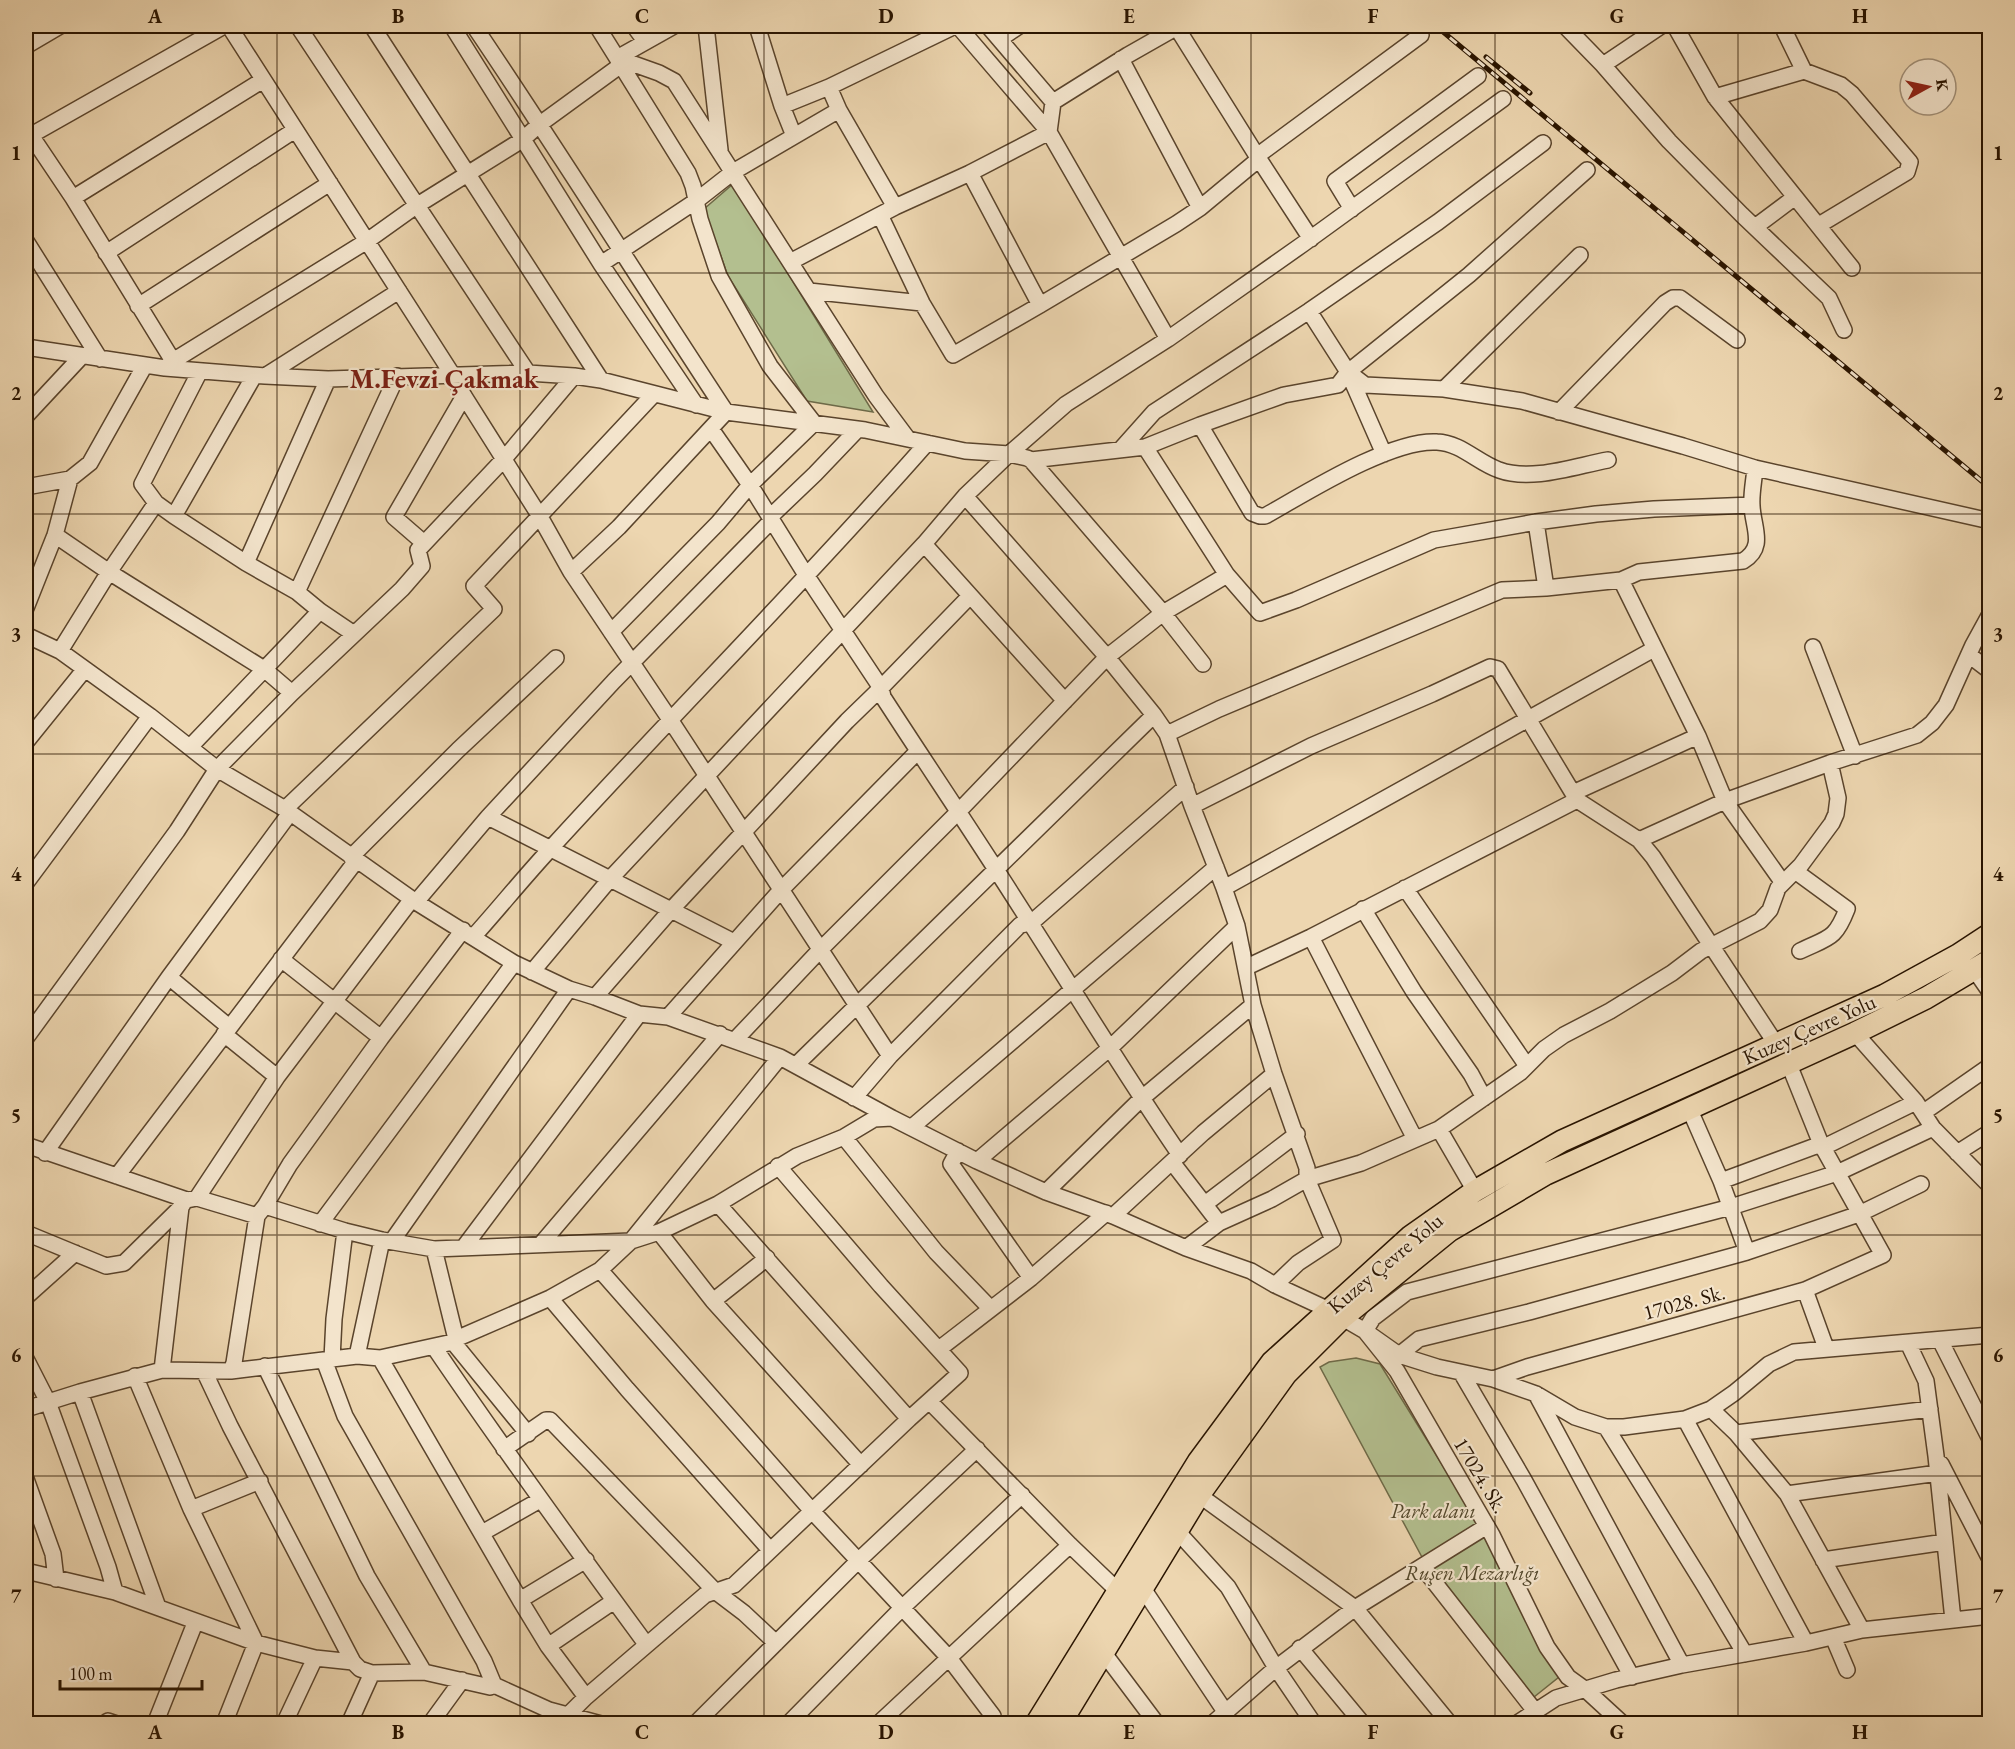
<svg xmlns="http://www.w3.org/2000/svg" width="2015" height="1749" viewBox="0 0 2015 1749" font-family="'EB Garamond',serif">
  <rect width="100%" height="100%" fill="#edd6b0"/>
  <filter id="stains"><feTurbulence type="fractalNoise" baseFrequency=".00333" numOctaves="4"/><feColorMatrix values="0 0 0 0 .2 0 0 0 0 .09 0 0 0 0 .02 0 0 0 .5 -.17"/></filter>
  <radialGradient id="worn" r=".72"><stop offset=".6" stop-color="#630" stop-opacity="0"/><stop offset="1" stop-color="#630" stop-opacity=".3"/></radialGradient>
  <path fill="#b3bf8f" stroke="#6e6a48" stroke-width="1.5" d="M733 184 873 412 807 401 728 276 704 209Z
    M1356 1358 1380 1364 1480 1526 1423 1559 1320 1367 1329 1362Z
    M1483 1532 1559 1677 1534 1697 1429 1565Z"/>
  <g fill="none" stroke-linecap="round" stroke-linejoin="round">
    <g stroke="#5a442c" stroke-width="18">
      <path id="minor" d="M229 26 452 374 464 396 539 515 571 572 671 721 890 1056 854 1098
        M298 26 528 373
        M372 26 601 380
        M452 26 601 264 696 405
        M474 26C560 153 641 283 726 412L619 527 571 572
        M597 26 617 58 659 73 674 81 876 396 908 439
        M634 26 645 41
        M706 26 720 150
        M757 26 782 106 794 136
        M958 26 1049 132 1168 339
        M988 26 1053 102
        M1565 26 1603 65 1669 141 1742 215 1829 298 1844 330
        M1675 26 1715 97 1852 268
        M1782 26 1804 71 1841 85 1852 94 1910 162 1907 172 1819 225
        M1177 28 1257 156
        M1000 39 1019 26
        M26 46 60 26
        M1121 59 1200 208
        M1603 65 1661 26
        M829 87 839 110 895 207
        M1715 97 1804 71
        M782 106 829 87 955 26
        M26 128 73 198 173 361 167 366
        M1049 132 1053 102 1128 55 1179 26
        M26 138 224 26
        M1259 159 1311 239
        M970 173 1040 305
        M73 198 263 80
        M1352 209 1335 181 1478 76
        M880 215 922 303 953 355 1040 305 1176 224 1200 208 1259 159 1257 156 1421 35
        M1755 227 1795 197
        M26 241 100 359
        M106 253 295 130
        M790 262 895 207 970 173 1049 132
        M601 264 696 201 733 172 839 110
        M809 291 922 303
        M138 306 330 183
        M1309 311 1348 372 1384 454
        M26 347 165 368 265 376 328 379 528 373 574 376 601 380 726 412 865 430 965 451 1009 454 1027 458 1031 460 1145 447 1200 425 1284 395 1338 385 1348 372 1365 385 1444 389 1522 401 1683 446 1755 468 1990 521
        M173 361 367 241 416 206 522 140 540 124 621 65 617 58 674 26
        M200 371 142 484 156 503 174 516 246 563 297 592 320 611 354 634
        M1348 372 1469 275 1587 170
        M265 376 399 291
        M1444 389 1580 255
        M1559 412 1665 303 1673 298H1680L1737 340
        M26 416 81 357
        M1200 425 1252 513 1260 516H1265C1306 493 1391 439 1437 442 1461 443 1478 463 1499 470 1532 482 1575 466 1608 460
        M1145 447 1227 575 1260 613 1296 600 1434 540 1536 522 1596 514 1654 509 1752 505
        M1121 449 1154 412 1309 311 1438 222 1543 143
        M1031 460 1163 613 1203 664
        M26 487 70 479 90 463 145 365
        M965 496 1107 657 1154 715 1167 734 1192 806 1224 888 1237 926 1253 1005 1274 1074 1307 1168V1179L1333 1240 1298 1263 1275 1285
        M174 516 254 376
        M770 517 815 474 858 429
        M1536 522 1546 588
        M55 535 109 572 264 669 292 693
        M424 543 394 517 464 396
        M924 544 1065 701
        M246 563 328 379
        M1621 580 1698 736 1725 801 1783 883
        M297 592 397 376
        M26 608 55 535 70 479
        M611 632 718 523 750 485 814 423 770 366 719 276 700 219 693 186 688 173 621 65
        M26 635 60 651 150 716 217 769 285 809 416 902 514 963 569 989 595 997 639 1014 668 1017 780 1057 892 1118 977 1161 1046 1192 1113 1216 1186 1248 1251 1271 1275 1285 1329 1310 1365 1331 1399 1355 1437 1367 1493 1379 1536 1394 1575 1417 1606 1427H1624L1685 1419 1711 1409 1734 1393 1769 1364 1794 1352 1990 1335
        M1813 647 1855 756
        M60 651 109 572 156 503
        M1969 655 1990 671
        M881 688 883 697C929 768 977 839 1022 910 1075 992 1125 1075 1180 1155
        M876 693 970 596
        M1167 734 1219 709 1502 590 1546 588 1621 580 1639 572 1743 561C1766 547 1753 528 1752 506 1751 494 1754 481 1755 468
        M26 742 85 669
        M190 747 320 611
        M1573 793 1698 736
        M1192 806 1311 746 1432 694 1490 667 1498 669 1577 800 1639 840 1653 857 1776 1044
        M285 809 494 609 474 586 654 394
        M488 817 734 942
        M1639 840 1725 801 1830 763
        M351 857 458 750 556 658
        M1795 871 1847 909C1835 940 1829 937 1800 951
        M26 883 150 716
        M1224 888 1654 649
        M1405 888 1527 1066
        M416 902 488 817 614 681 772 520
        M1363 909 1414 992 1471 1074 1484 1098
        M474 936C500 907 525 876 552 847 676 711 806 581 927 443
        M1311 937 1415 1139
        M281 959 381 1038
        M1247 967 1311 937 1577 800
        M1974 969 1990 992
        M532 972 610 879 924 544 965 496 1009 454 1066 404 1168 339 1303 244 1503 99
        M169 977 229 1027
        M595 997 671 910 847 721 881 688 806 575 750 485 711 429
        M668 1017 781 890 918 751
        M1855 1033 1916 1102 1933 1128 1990 1186
        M224 1034 277 1077
        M26 1038 177 831 217 769 292 693 402 589 422 566 418 550 504 459 574 376
        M735 1040 820 950 959 811 1107 657 1163 613 1227 575
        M890 1056 1020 925 1031 923 1186 787
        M796 1065 1154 715
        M1689 1108 1721 1181 1747 1252
        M1924 1112 1990 1066
        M912 1127 1216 867
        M1439 1129 1475 1191
        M844 1137 936 1252 990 1308
        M26 1145 187 1200 197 1198 257 1216 265 1206 345 1231 382 1240 434 1249 631 1241 780 1057
        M1824 1147 1916 1102
        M958 1151 951 1164 1031 1278
        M45 1153 169 977 290 813
        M1957 1153 1990 1132
        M977 1161 1110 1048 1237 926
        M1172 1162 1219 1223
        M117 1176 356 861
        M1721 1181 1821 1144
        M1046 1192 1141 1099 1253 1005
        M197 1198 277 1077 412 899
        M718 1204 909 1419
        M1205 1204 1297 1134
        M265 1206 290 1164 381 1038 463 930
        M1113 1216 1203 1133 1274 1074
        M320 1224 514 963
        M659 1232 713 1301 861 1465
        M26 1233 106 1266 124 1263 181 1207
        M392 1241 569 989
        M541 1244 720 1034
        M464 1247 639 1014
        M1186 1248 1219 1223 1272 1199 1307 1179 1361 1163 1439 1129 1521 1072 1544 1049 1564 1035 1610 1011 1672 973 1701 951 1760 921 1770 910 1778 888 1801 865 1832 823 1836 814 1838 798 1830 763 1917 735 1932 723 1946 705 1973 645 1990 614
        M434 1249 456 1339
        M600 1270 812 1511 949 1658 993 1716 984 1724
        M1805 1290 1826 1348
        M26 1297 75 1253
        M550 1298 627 1389 770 1550
        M713 1301 767 1258
        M1940 1340 1990 1439
        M453 1342 528 1434
        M1908 1343 1926 1381 1936 1456 1953 1620
        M434 1347C502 1447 574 1546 646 1644
        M939 1349 1031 1278 1106 1213
        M1399 1355 1419 1339 1529 1312 1747 1252 1859 1214 1921 1184
        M357 1356 382 1240
        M380 1358 520 1600 548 1646 586 1697
        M26 1359 48 1402 108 1567 115 1592
        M332 1359 334 1319 345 1231
        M324 1360 345 1416 484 1661 494 1685
        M265 1366 367 1576 424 1672
        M162 1370 181 1207 183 1204
        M204 1371 230 1426 353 1662
        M231 1371 234 1363 257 1216
        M1462 1374 1524 1480 1632 1677
        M135 1376 191 1509 256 1643 224 1724
        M1493 1379 1527 1367 1805 1290 1883 1255 1821 1144 1788 1062
        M80 1392 158 1607
        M1536 1394 1682 1665
        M930 1402 1070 1545 1118 1591
        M26 1409 80 1392 162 1370 231 1371 357 1356 380 1358 453 1342 456 1339 550 1298 600 1270 631 1241 659 1232 718 1204 797 1156 844 1137 874 1119 892 1118
        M1711 1409 1736 1433 1787 1494 1862 1630
        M1685 1419 1806 1643
        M1606 1427 1704 1585 1745 1654
        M1736 1433 1930 1409
        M504 1449 546 1420H550L715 1591 744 1613 776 1643
        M1941 1464 1990 1559
        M26 1479 53 1554 56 1579
        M1787 1494 1938 1473
        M1199 1495 1355 1608 1450 1724
        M191 1509 260 1481
        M1177 1531 1228 1587 1276 1668 1314 1724
        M482 1533 540 1500
        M1823 1560 1945 1542
        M1428 1564 1424 1569 1535 1711
        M26 1571 115 1592 256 1643 315 1658 353 1662 360 1669 372 1673 424 1672 490 1687 494 1685 549 1710 601 1724
        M1142 1587 1226 1713
        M520 1600 586 1560
        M1833 1637 1847 1670
        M548 1646 614 1601
        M1300 1648 1363 1724
        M1103 1652 1157 1724
        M104 1724 108 1721 117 1724
        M155 1724 195 1623
        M284 1724 315 1658
        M349 1724 372 1673
        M430 1724 462 1680
        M559 1724 586 1697 705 1595 734 1585 909 1419 960 1373 881 1286 778 1166
        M695 1724 859 1560 977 1449
        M788 1724 903 1607 1022 1495
        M878 1724 1070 1545
        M1212 1724 1276 1668 1355 1608 1487 1526
        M1516 1724 1556 1698 1616 1680 1682 1665 1806 1643 1862 1630 1990 1616
        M1623 1724 1586 1690 1568 1677 1547 1647 1492 1535 1397 1371 1365 1331 1373 1318 1407 1292 1731 1207 1837 1173 1933 1128"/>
    </g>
    <g stroke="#291400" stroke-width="24">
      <path id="highway" d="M1036 1724 1198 1462 1272 1362 1411 1236 1475 1191 1562 1141 1885 995 1958 955 1990 934
        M1060 1724 1199 1495 1286 1374 1342 1318 1449 1231 1546 1174 1855 1033 1926 998 1990 960"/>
    </g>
    <use href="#minor" stroke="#f3e4cc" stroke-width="15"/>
    <use href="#highway" stroke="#edd6b0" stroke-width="21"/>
    <g stroke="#291400" stroke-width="5">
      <path id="rail" d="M1436 26 1990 488
        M1486 57 1530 93"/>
    </g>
    <use href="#rail" stroke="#f3e4cc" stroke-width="3" stroke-dasharray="9" stroke-linecap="butt"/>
  </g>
  <path fill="none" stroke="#291400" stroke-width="1.5" stroke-opacity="0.55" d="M277 26V1724M520 26V1724M764 26V1724M1008 26V1724M1251 26V1724M1495 26V1724M1738 26V1724M26 273H1990M26 514H1990M26 754H1990M26 995H1990M26 1235H1990M26 1476H1990"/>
  <g text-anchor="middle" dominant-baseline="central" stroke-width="4.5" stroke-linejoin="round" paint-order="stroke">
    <g font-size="21" fill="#291400" stroke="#f3e4cc">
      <text transform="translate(1809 1029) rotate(-24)">Kuzey Çevre Yolu</text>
      <text transform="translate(1385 1263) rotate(-40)">Kuzey Çevre Yolu</text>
      <text transform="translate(1684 1302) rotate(-15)">17028. Sk.</text>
      <text transform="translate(1481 1475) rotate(59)">17024. Sk.</text>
    </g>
    <g font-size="21" font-style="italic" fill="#52472b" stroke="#f3e4cc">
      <text x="1433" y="1510">Park alanı</text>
      <text x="1472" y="1572">Ruşen Mezarlığı</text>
    </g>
    <g font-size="27" font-weight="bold" fill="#7a1f14" stroke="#f3e4cc">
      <text x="444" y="378">M.Fevzi Çakmak</text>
    </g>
  </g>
  <rect width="2015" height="1749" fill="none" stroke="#edd6b0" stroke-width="66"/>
  <g transform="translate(1928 87) rotate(82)"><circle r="28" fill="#f3e4cc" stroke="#a2917a" stroke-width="1.5"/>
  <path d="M0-4.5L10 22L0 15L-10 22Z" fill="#8f2418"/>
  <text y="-9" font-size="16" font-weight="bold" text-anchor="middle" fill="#291400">K</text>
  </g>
  <path d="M60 1680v9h142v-9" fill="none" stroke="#291400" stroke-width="3"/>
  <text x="69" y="1680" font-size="18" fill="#291400" stroke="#f3e4cc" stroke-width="4.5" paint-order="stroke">100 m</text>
  <rect x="33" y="33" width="1949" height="1683" fill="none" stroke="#291400" stroke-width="2"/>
  <g font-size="20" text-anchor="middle" font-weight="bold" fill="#291400">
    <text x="155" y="23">A</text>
    <text x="398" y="23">B</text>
    <text x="642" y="23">C</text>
    <text x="886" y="23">D</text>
    <text x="1129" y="23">E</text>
    <text x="1373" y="23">F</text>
    <text x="1617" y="23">G</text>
    <text x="1860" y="23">H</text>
    <text x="16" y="160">1</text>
    <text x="1998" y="160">1</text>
    <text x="16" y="400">2</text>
    <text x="1998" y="400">2</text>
    <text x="16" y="641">3</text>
    <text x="1998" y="641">3</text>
    <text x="16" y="881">4</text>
    <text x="1998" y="881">4</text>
    <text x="16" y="1122">5</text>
    <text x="1998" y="1122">5</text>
    <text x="16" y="1362">6</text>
    <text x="1998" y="1362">6</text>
    <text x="16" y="1603">7</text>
    <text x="1998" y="1603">7</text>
    <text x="155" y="1739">A</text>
    <text x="398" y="1739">B</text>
    <text x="642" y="1739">C</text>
    <text x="886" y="1739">D</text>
    <text x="1129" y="1739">E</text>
    <text x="1373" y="1739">F</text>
    <text x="1617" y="1739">G</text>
    <text x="1860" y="1739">H</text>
  </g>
  <rect width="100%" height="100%" filter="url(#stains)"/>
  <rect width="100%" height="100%" fill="url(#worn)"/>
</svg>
